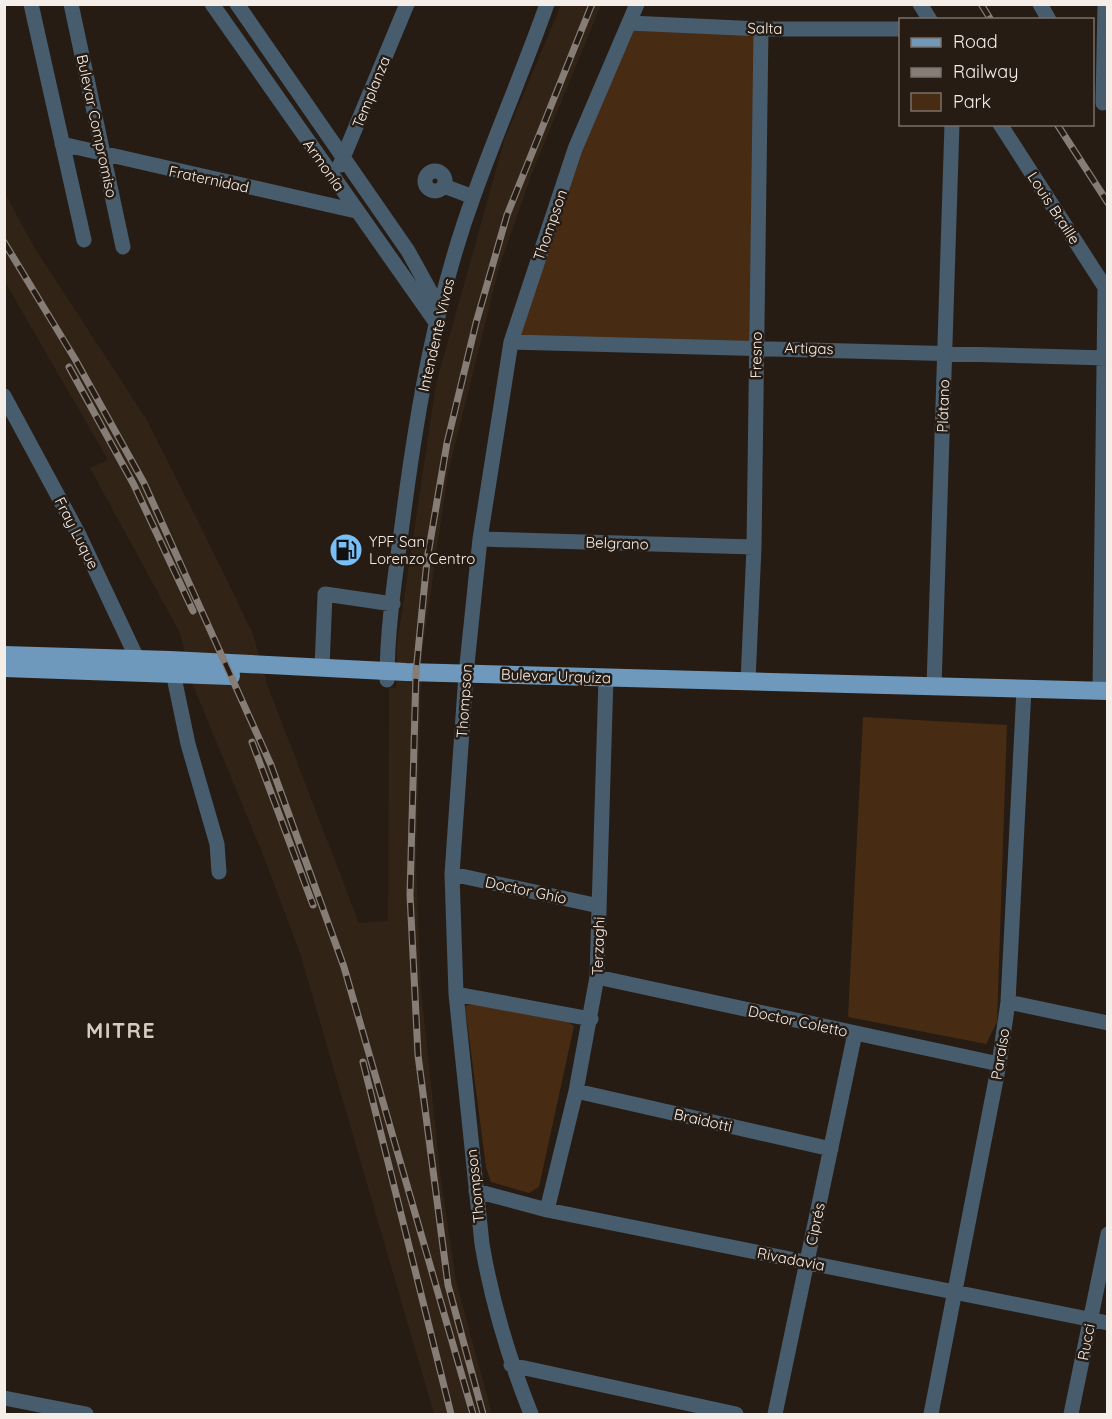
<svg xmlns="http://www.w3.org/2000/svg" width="1112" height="1419" viewBox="0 0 1112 1419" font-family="Quicksand,sans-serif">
  <rect width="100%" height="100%" fill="#261c14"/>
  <path fill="#322317" d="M561 5H601L532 173 499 268 448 473 422 653 416 864 421 989 441 1180 456 1281 492 1414H434L300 953 264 857 192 683 180 633 90 468 108 460 5 282 4 192 36 250 145 417 201 527 253 634 267 684 359 923 388 921 389 688H396L397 645 436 384 505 138Z"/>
  <path fill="#472b13" d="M629 23 761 29 756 347 511 342Z
    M863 717 1007 725 997 1022 986 1044 848 1017Z
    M473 1003 567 1021 574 1026 539 1187 529 1193 491 1182 486 1167 465 1006Z"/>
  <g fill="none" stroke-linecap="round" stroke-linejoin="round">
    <path stroke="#475c6d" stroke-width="15" d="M31 4 84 240
      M71 4 123 247
      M212 4 437 324
      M237 4 408 251 440 309
      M920 4 930 20
      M1040 4 1049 20
      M629 23 761 29H900
      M1103 103 1105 4
      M1000 124 1108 292
      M62 144 356 211
      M340 165 407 4
      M425 181a10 10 0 1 1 20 0a10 10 0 1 1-20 0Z
      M444 186 473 197
      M511 342 1108 358
      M4 396 78 533 142 669
      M480 539 754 547
      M171 663 188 744 217 844 219 872
      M322 668 325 594 393 604
      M387 680C387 626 396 571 403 518 417 410 436 298 474 195 497 131 524 69 547 4
      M748 681 754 547 761 29
      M934 687 952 124
      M1100 691 1105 288
      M452 874 599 906
      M597 977 999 1064
      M456 994 591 1019
      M1008 1002 1108 1023
      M576 1091 831 1149
      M476 1191 547 1210 1108 1323
      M547 1210 576 1091 597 977 606 677
      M511 1365 736 1414
      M4 1398 86 1414
      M531 1414C509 1359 492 1303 482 1244L456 994 452 874 466 674 480 539 511 342 575 149 637 4
      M775 1414 855 1033
      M931 1414 999 1064 1008 1002 1024 689
      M1071 1414 1108 1234"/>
    <path stroke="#6e99bc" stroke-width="18" d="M4 655 170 660 406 672 1108 691
      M4 668 231 676"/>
    <g stroke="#857d76" stroke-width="7">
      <path id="rail" d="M981 4 991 20
        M1057 124 1108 203
        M4 242 75 359 144 483 271 765 344 967 473 1414
        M69 367 134 485 193 611
        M252 742 313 905
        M363 1062 451 1414
        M483 1414 448 1285 418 1055 410 895 416 672 427 560 447 443 476 323 507 215 592 4"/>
    </g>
    <use href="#rail" stroke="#261c14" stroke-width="4.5" stroke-dasharray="14" stroke-linecap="butt"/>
  </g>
  <defs>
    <g id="fuel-disc" transform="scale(1.725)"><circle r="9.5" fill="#78bff7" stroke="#261c14"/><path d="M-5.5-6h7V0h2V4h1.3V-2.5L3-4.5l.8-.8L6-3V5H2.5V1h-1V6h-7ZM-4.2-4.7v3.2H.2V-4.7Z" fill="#111"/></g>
  </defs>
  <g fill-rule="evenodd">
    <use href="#fuel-disc" x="346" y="550"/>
  </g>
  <g text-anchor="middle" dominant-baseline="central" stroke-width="5" stroke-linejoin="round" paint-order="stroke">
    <g font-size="15" fill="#f5eee8" stroke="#261c14">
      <text transform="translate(765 28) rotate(1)">Salta</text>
      <text transform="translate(371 92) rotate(-68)">Templanza</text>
      <text transform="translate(97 126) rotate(78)">Bulevar Compromiso</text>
      <text transform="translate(324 165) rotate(55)">Armonía</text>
      <text transform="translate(209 179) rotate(12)">Fraternidad</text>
      <text transform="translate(1054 208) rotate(57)">Louis Braille</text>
      <text transform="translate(550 225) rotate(-71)">Thompson</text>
      <text transform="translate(436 335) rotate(-77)">Intendente Vivas</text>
      <text transform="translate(809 348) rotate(2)">Artigas</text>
      <text transform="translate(756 355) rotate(-89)">Fresno</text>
      <text transform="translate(943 406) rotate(-88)">Plátano</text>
      <text transform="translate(77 533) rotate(63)">Fray Luque</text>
      <text transform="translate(617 543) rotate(2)">Belgrano</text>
      <text transform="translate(556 676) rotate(2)">Bulevar Urquiza</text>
      <text transform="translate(464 701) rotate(-86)">Thompson</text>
      <text transform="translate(526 890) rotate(12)">Doctor Ghío</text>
      <text transform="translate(598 946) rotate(-88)">Terzaghi</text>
      <text transform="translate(798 1021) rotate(12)">Doctor Coletto</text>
      <text transform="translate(1000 1054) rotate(-81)">Paraíso</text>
      <text transform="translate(703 1120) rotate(13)">Braidotti</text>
      <text transform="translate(475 1186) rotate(-96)">Thompson</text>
      <text transform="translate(815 1224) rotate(-78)">Ciprés</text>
      <text transform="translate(791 1259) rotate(11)">Rivadavia</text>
      <text transform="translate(1086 1342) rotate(-79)">Rucci</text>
    </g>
    <g font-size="15" fill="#f5eee8" stroke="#261c14" text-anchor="start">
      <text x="369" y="541">YPF San<tspan x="369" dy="17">Lorenzo Centro</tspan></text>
    </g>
    <g font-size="21" font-weight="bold" letter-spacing="1.5" fill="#d7cabf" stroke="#261c14">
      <text x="121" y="1030">MITRE</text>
    </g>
  </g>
  <rect width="1112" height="1419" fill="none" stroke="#f5eee8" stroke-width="12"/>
  <rect x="899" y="18" width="195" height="108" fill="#261c14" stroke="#797069" stroke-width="1.5"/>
  <rect x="911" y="38" width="30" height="9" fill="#6e99bc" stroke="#797069" stroke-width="1.5"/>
  <text x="953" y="48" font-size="18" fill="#f5eee8">Road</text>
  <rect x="911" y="68" width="30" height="9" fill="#857d76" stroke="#797069" stroke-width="1.5"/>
  <text x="953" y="78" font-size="18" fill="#f5eee8">Railway</text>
  <rect x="911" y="93" width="30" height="18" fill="#472b13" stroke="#797069" stroke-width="1.5"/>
  <text x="953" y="108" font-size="18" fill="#f5eee8">Park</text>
</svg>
